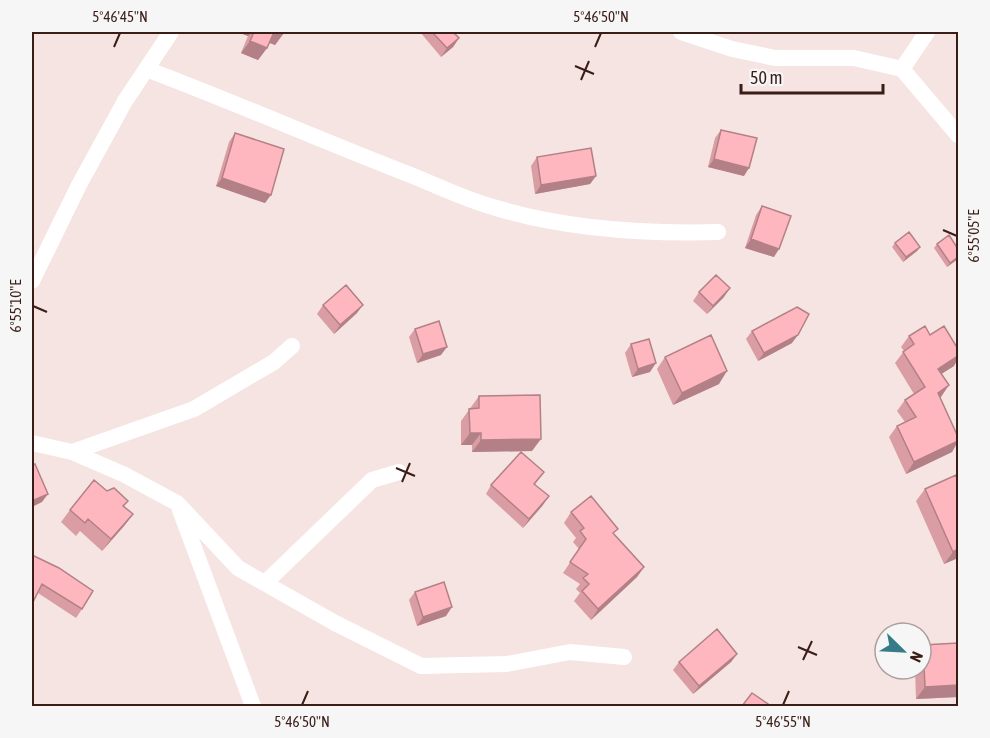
<svg xmlns="http://www.w3.org/2000/svg" width="990" height="738" viewBox="0 0 990 738" font-family="'Asap Condensed',sans-serif">
  <rect width="100%" height="100%" fill="#f5e4e1"/>
  <g fill="none" stroke-linecap="round" stroke-linejoin="round">
    <path stroke="#fff" stroke-width="16" d="M681 32 732 49 775 58H854L902 69 958 135
      M146 69C234 102 320 140 408 174 436 185 464 199 493 207 564 229 644 234 718 232
      M902 69 927 32
      M32 281 79 185 125 101 171 32
      M32 443 72 452 194 409 274 362 292 346
      M72 452 123 474 177 503 238 568 335 623 421 666 507 664 570 652 624 657
      M180 510 253 706
      M265 583 372 480 399 472"/>
  </g>
  <path fill="#db9da4" d="M237 32H284L275 45 269 43 267 48 258 60 241 53 248 36Z
    M420 32H453L459 38 453 47 441 57Z
    M721 130 744 176 708 167 715 138Z
    M235 133 265 203 216 186 229 142Z
    M537 157 596 176 590 184 535 194 531 166Z
    M762 206 774 257 745 248 756 215Z
    M895 243 920 247 917 251 903 262 892 247Z
    M937 244 958 249V259L947 267 934 248Z
    M699 292 724 297 707 314 693 301Z
    M323 305 357 313 334 334 317 314Z
    M415 329 441 355 417 363 409 337Z
    M752 331 792 343 758 361 746 339Z
    M930 335 954 366 941 374V397L940 398 958 437V442L952 452 906 474 889 437 897 426 905 422 897 411 905 400 914 394 895 363 904 351 901 347 909 336Z
    M631 344 650 372 632 377 625 353Z
    M665 357 719 384 673 405 657 369Z
    M479 396 532 451 472 452V445H461V421Z
    M544 472 535 484 543 505 523 528 486 494 491 485Z
    M958 482V558L944 564 916 501 925 489Z
    M107 491 128 501 124 506 133 514 124 526 102 551 80 531 76 536 61 522 70 510Z
    M571 512 614 534 644 567 637 577 591 620 574 601 580 593 576 589 580 584 563 573 579 549 573 542 576 538 564 523Z
    M32 555 82 609 76 618 38 593 32 605Z
    M415 592 446 616 417 626 409 600Z
    M958 643V697L916 699 915 669H921V647L923 645Z
    M737 654 731 662 693 694 673 670 679 662Z"/>
  <path fill="#b28086" d="M237 32H252L248 36Z
    M273 32H281L284 33 275 45 266 41Z
    M459 38 453 47 441 57 447 48Z
    M250 41 267 48 258 60 241 53Z
    M714 159 749 168 744 176 708 167Z
    M596 176 590 184 535 194 541 185Z
    M222 178 271 195 265 203 216 186Z
    M751 239 779 249 774 257 745 248Z
    M920 247 917 251 903 262 906 257Z
    M958 257V259L947 267 950 263Z
    M730 288 724 297 707 314 713 306Z
    M363 305 357 313 334 334 340 325Z
    M798 335 792 343 758 361 764 353Z
    M447 347 441 355 417 363 423 354Z
    M958 356V359L954 366 930 381 938 369Z
    M656 363 650 372 632 377 638 369Z
    M727 371 719 384 673 405 682 393Z
    M949 385 941 397 930 405 938 393Z
    M470 433H481L472 445H461Z
    M541 439 532 451 472 452 481 440Z
    M958 441 952 452 906 474 914 462Z
    M48 494 42 502 32 507V501Z
    M549 496 543 505 523 528 529 519Z
    M133 514 124 526 102 551 111 539Z
    M958 549V558L944 564 953 552Z
    M644 567 637 577 591 620 598 609Z
    M452 607 446 616 417 626 423 617Z
    M737 654 731 662 693 694 699 686Z
    M958 685V697L916 699 925 687Z"/>
  <path fill="#ffb7bf" stroke="#b28086" stroke-width="1.5" d="M254 32H274L267 48 250 41Z
    M432 32H453L459 38 447 48Z
    M721 130 757 138 749 168 714 159Z
    M235 133 284 149 271 195 222 178Z
    M591 148 596 176 541 185 537 157Z
    M762 206 791 216 779 249 751 239Z
    M909 232 920 247 906 257 895 243Z
    M949 235 958 249V257L950 263 937 244Z
    M716 275 730 288 713 306 699 292Z
    M346 285 363 305 340 325 323 305Z
    M797 307 809 314 798 335 764 353 752 331Z
    M439 321 447 347 423 354 415 329Z
    M925 326 930 335 944 326 958 349V356L938 369 949 385 938 393 958 437V441L914 462 897 426 916 417 905 400 925 387 903 352 914 344 909 336Z
    M711 335 727 371 682 393 665 357Z
    M649 339 656 363 638 369 631 344Z
    M540 395 541 439 481 440V433H470L469 409 479 408V396Z
    M521 452 544 472 534 484 549 496 529 519 491 485Z
    M35 464 48 494 32 501V465Z
    M956 475 958 482V549L953 552 925 489Z
    M94 480 107 491 114 488 128 501 123 506 133 514 111 539 88 519 85 523 70 510Z
    M591 496 618 529 613 533 644 567 598 609 582 591 589 584 583 578 588 574 570 562 586 539 580 531 584 528 571 512Z
    M32 555 59 568 93 591 82 609 42 584 32 604Z
    M444 582 452 607 423 617 415 592Z
    M717 629 737 654 699 686 679 662Z
    M958 643V685L925 687 923 645Z
    M752 693 771 706H742Z"/>
  <path fill="none" stroke="#3b1d17" stroke-width="2" d="M114 47 120 33M595 47 601 33M575 66 594 74M581 80 589 61M943 230 957 236M33 306 47 312M396 468 415 476M402 482 410 463M798 647 817 655M803 660 812 641M302 705 308 691M783 705 789 691"/>
  <rect width="990" height="738" fill="none" stroke="#f6f6f6" stroke-width="66"/>
  <g transform="translate(903 651) rotate(114)"><circle r="28" fill="#f6f6f6" stroke="#ab9f9d" stroke-width="1.5"/>
  <path d="M0-4.5L10 22L0 15L-10 22Z" fill="#357b88"/>
  <text y="-9" font-size="16" font-weight="bold" text-anchor="middle" fill="#3b1d17">N</text>
  </g>
  <path d="M741 84v9h142v-9" fill="none" stroke="#3b1d17" stroke-width="3"/>
  <text x="750" y="84" font-size="18" fill="#3b1d17" stroke="#f6f6f6" stroke-width="4.5" paint-order="stroke">50 m</text>
  <rect x="33" y="33" width="924" height="672" fill="none" stroke="#3b1d17" stroke-width="2"/>
  <g font-size="15" text-anchor="middle" fill="#3b1d17">
    <text x="120" y="22">5°46'45"N</text>
    <text x="601" y="22">5°46'50"N</text>
    <text transform="translate(974 236) rotate(-90)" y="5">6°55'05"E</text>
    <text transform="translate(16 306) rotate(-90)" y="5">6°55'10"E</text>
    <text x="302" y="727">5°46'50"N</text>
    <text x="783" y="727">5°46'55"N</text>
  </g>
</svg>
